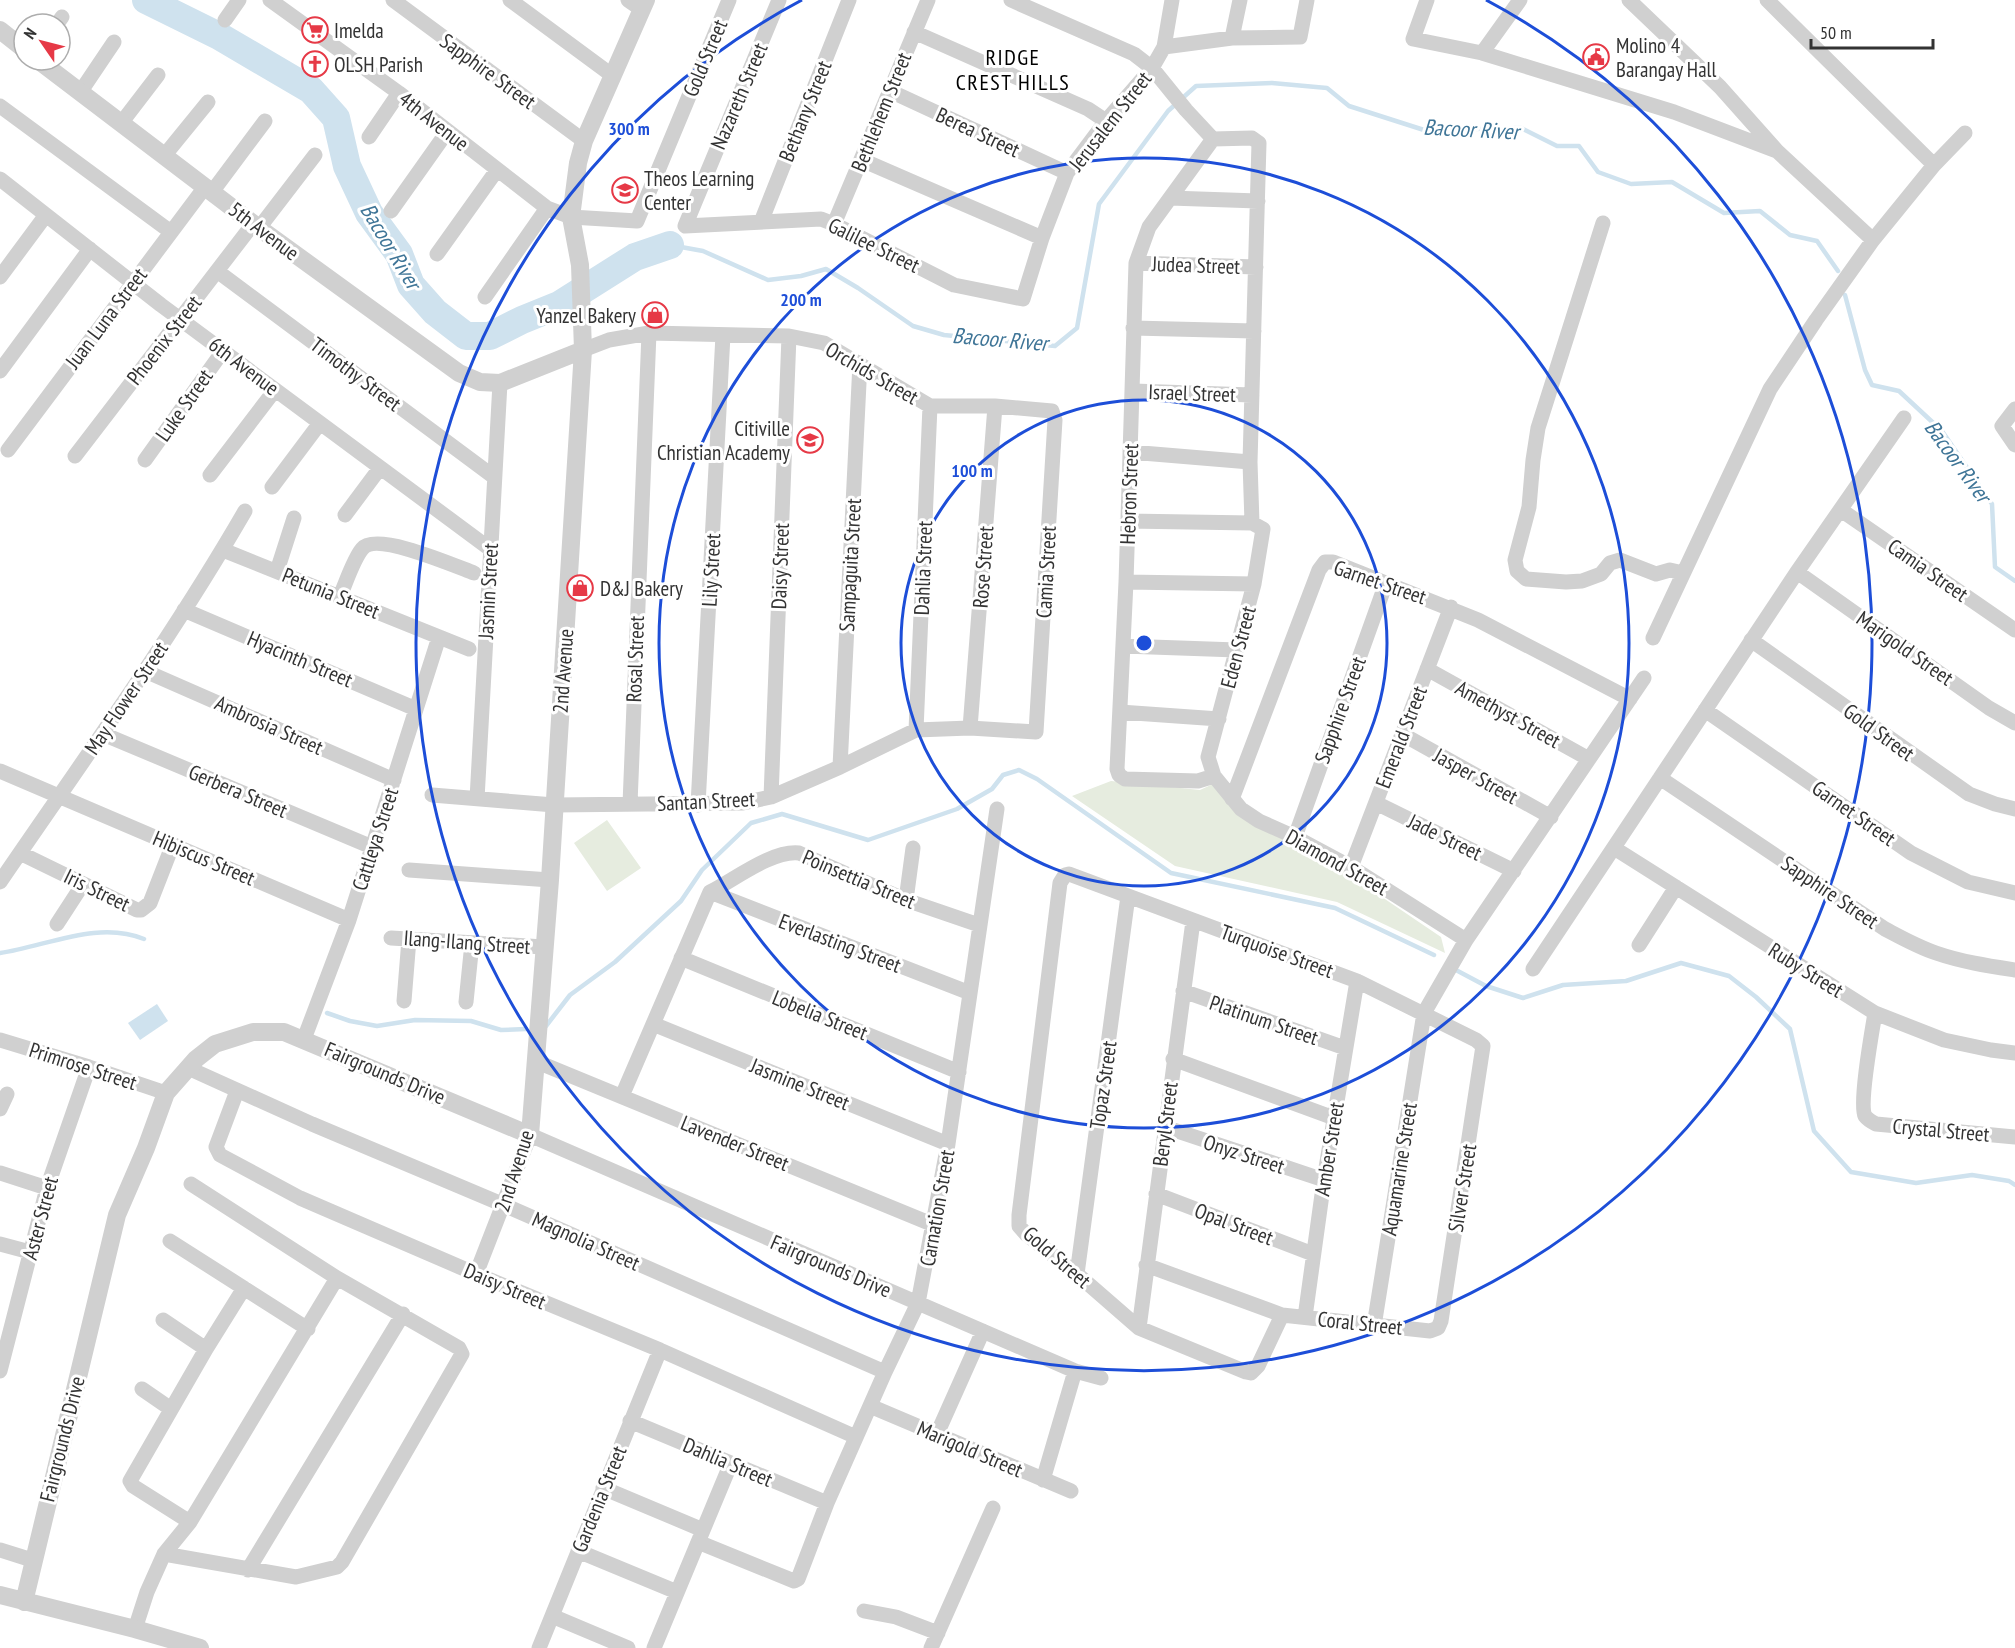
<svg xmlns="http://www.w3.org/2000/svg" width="2015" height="1648" viewBox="0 0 2015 1648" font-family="'PT Sans Narrow',sans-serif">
  <rect width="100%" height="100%" fill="#fff"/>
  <path fill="#e6ecdf" d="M1111 781 1200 790 1213 784 1242 815 1345 872 1441 937 1445 953 1337 902 1175 866 1072 796Z
    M607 820 641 868 607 891 574 843Z"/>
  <path fill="#cfe2ee" d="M157 1004 168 1021 140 1040 128 1023Z"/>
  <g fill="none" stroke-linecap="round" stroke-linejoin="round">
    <path stroke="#cfe2ee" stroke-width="4.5" d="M670 245 703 251 768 280 801 276 826 269 858 288 913 326 944 335 1055 346 1077 328 1099 204 1168 111 1196 86 1272 83 1327 88 1349 106 1424 130 1521 128 1557 146H1579L1598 172 1631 184 1672 182 1724 213 1760 211 1790 235 1817 241 1838 271
      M1845 295 1865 370 1872 385 1899 391 1942 431 1992 504 1995 567 2015 581
      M0 953C47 946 98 920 144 939
      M1454 969 1486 986 1523 998 1563 985 1626 981 1681 963 1729 976 1756 997 1790 1029 1814 1131 1851 1172 1916 1183 1972 1175 2009 1181 2015 1185
      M327 1013 350 1021 377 1026 415 1020 471 1021 501 1030 526 1029
      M546 1026 570 995 615 962 681 901 702 870 751 823 782 814 868 840 957 809 992 789 1003 775 1019 770 1037 779 1171 873 1335 908 1434 955"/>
    <path stroke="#cfe2ee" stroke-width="28" d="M146 0 219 36 311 90 336 118 347 166 369 213 399 254 411 285 435 312 466 336H490L522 320 559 305 635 257 670 245"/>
    <path stroke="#d0d0d0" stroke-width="15" d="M270 0 399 93 547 208 571 217 637 221 729 0
      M393 0 584 141
      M510 0 613 76
      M628 0 641 9
      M779 0 685 226 821 219 834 224 954 285 1023 299 1042 238 1067 173 1106 121 1152 68 1164 47 1172 0
      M1011 0 1134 54 1152 68 1186 110 1213 139
      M1427 0 1413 39 1482 53 1674 112 1774 150
      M1629 0 1720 87 1777 151 1873 240 1934 165 1965 133
      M1767 0 1934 165
      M225 20 239 0
      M57 24 62 17
      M914 32 1088 109 1106 121
      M1232 38 1240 0
      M1164 47 1232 38 1300 37 1307 0
      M1482 53 1520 0
      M81 91 114 42
      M890 91 1067 173
      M0 106 171 232
      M122 122 158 75
      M369 137 399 93
      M1213 139 1149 227 1136 263 1126 582 1117 769 1119 775 1125 779 1198 781 1214 776
      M1213 139 1252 138 1259 143 1250 462 1252 523
      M164 156 208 102
      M862 160 1042 238
      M0 179 161 305 490 549
      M212 192 265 121
      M1170 198 1258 201
      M391 211 447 132
      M761 222 849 0
      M1603 223 1538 428 1533 460 1529 507 1515 560 1517 571 1526 579 1566 582 1582 581 1601 574 1610 563 1620 560 1656 574 1670 570 1683 573
      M834 224 928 0
      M259 228 315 155
      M437 254 497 170
      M1136 263 1256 267
      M217 271 494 477
      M0 277 46 215
      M485 297 547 208
      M1133 328 1254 331
      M0 371 90 249
      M1133 391 1252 395
      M2015 409 2002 426 2015 445
      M8 450 205 187
      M1130 452 1250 462
      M75 456 253 224
      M145 460 223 351
      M210 475 275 390
      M272 487 320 423
      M1841 510 2015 630
      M345 515 380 468
      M1127 521 1252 523 1263 529 1254 584 1208 757 1214 776 1241 809 1259 821 1295 837 1351 867 1466 940
      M223 550 469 649
      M277 571 294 518
      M1797 572 1989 708 2015 723
      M1126 582 1254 584
      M340 596C346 583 353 560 362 549 375 531 455 566 474 573
      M184 610 416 709
      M1653 638 1770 389 1816 320 1873 240
      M1751 640 1969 794 1995 804 2015 809
      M1123 646 1237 650
      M1427 669 1589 759
      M145 671 394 780
      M1705 710 1911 853 1968 882 2015 893
      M1120 712 1219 719
      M970 728 995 406
      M916 730 930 406
      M103 734 372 847
      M1402 734 1551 817
      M840 767 860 363
      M0 771 349 920
      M1660 778 1885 929C1902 938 1918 947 1936 953 1962 962 1989 966 2015 970
      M432 795 554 805 743 803 771 797 840 767 916 730 970 728 1036 732 1055 420 1052 411 995 406H930L824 343 789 336 649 333 609 340 583 350
      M771 797 789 336
      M477 799 500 383
      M1232 799 1319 570 1325 562H1333L1478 620 1630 699
      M1376 803 1514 871
      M630 804 649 333
      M698 805 723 335
      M1295 837 1386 583
      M1614 848 1875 1013 1944 1040 1991 1050 2015 1053
      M20 853 137 910H141L150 903 173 844
      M1351 867 1451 607
      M409 870 550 880
      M0 882C84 759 171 639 245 511
      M710 892C734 880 772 850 799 853L906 900 979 925
      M710 892 970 993
      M906 900 913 848
      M57 924 83 884
      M391 938 544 947
      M1639 945 1676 887
      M681 958 959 1072
      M1533 969 1797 572 1904 418
      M1183 991 1345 1048
      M404 1001 409 939
      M466 1002 472 943
      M1875 1013C1872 1031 1859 1104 1865 1116 1868 1120 1872 1122 1876 1124L2015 1137
      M653 1024 948 1144
      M304 1039 349 920 439 637
      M0 1040 89 1067 166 1093
      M1173 1059 1334 1118
      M535 1061 934 1225
      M188 1068 312 1124 504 1205 885 1372
      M237 1091 216 1147 220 1155 300 1198 476 1274 660 1350 856 1437
      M622 1096 710 892
      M0 1109 7 1094
      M1165 1127 1324 1180
      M0 1173 47 1188
      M1156 1194 1313 1254
      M170 1241 308 1329
      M0 1244 30 1252
      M1146 1265 1282 1315 1430 1331 1438 1328 1441 1321 1483 1046 1476 1040 1357 981 1069 874 1065 875 1060 883 1019 1215V1226L1026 1234 1077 1274 1139 1328 1246 1372 1251 1373 1258 1366 1282 1315
      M476 1274 530 1135 1075 1371 1101 1378
      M1077 1274 1128 896
      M1305 1317 1324 1180 1357 981
      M163 1320 206 1349
      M1374 1326 1424 1013 1466 940 1644 678
      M1139 1328 1193 921
      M0 1371 47 1188 89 1067
      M142 1389 171 1409
      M870 1406 1071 1491
      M630 1421 827 1503
      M937 1434 983 1331
      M1043 1480 1075 1371
      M603 1488 703 1530
      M190 1522 133 1486 130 1481 206 1349 244 1288
      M698 1542 794 1581 798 1579 827 1503 885 1372 918 1303 948 1144 997 809
      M0 1550 32 1560
      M578 1551 677 1592
      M164 1554 296 1577 337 1567 342 1562 462 1354 459 1348 337 1278 191 1184
      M248 1570 403 1314
      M864 1611 896 1617 938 1633
      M552 1616 628 1648
      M135 1629 147 1592 164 1554 190 1522 337 1278
      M539 1648 660 1350
      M654 1648 731 1463
      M931 1648 993 1508"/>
    <path stroke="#d0d0d0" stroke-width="18" d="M0 30 24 49
      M38 60 259 228 459 373 480 382 500 383 583 350
      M0 1595 135 1629 200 1648
      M24 1602 117 1215 146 1148 166 1093 196 1059 215 1044 253 1032H284L530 1135 550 880 583 350 580 265 571 217 578 163 584 141 646 0"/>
  </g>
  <g fill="none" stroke="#1d4ed8" stroke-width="3">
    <circle cx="1144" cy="643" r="243"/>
    <circle cx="1144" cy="643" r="485"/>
    <path d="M1486 0A728 728 0 1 1 802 0"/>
  </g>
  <defs>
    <g id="supermarket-ring" transform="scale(1.35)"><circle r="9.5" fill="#fff" stroke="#e63946" stroke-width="1.5"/><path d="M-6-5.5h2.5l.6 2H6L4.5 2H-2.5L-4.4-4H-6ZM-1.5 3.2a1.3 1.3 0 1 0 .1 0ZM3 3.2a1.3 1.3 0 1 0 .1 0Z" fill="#e63946"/></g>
    <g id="civic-ring" transform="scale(1.35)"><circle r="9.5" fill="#fff" stroke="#e63946" stroke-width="1.5"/><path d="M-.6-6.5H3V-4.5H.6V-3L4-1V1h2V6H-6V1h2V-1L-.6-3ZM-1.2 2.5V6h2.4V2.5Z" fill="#e63946"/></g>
    <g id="church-ring" transform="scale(1.35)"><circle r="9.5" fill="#fff" stroke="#e63946" stroke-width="1.5"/><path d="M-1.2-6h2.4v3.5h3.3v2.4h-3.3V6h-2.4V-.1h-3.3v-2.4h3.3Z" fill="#e63946"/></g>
    <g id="school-ring" transform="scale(1.35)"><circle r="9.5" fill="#fff" stroke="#e63946" stroke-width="1.5"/><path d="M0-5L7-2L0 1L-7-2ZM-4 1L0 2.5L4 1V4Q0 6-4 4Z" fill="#e63946"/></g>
    <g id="shop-ring" transform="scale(1.35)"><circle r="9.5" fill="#fff" stroke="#e63946" stroke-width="1.5"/><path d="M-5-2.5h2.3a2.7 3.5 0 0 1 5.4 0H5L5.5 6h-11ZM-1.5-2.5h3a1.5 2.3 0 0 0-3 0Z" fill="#e63946"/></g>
  </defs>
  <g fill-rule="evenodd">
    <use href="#supermarket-ring" x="315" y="30"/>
    <use href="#civic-ring" x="1596" y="57"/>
    <use href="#church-ring" x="315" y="64"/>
    <use href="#school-ring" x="625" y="190"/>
    <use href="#shop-ring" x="655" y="315"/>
    <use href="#school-ring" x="810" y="440"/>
    <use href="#shop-ring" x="580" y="588"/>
  </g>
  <g text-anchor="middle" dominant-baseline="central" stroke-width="6" stroke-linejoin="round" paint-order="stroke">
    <g font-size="21" fill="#333" stroke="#fff" text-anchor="start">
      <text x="334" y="30">Imelda</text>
      <text x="1616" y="45">Molino 4<tspan x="1616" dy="24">Barangay Hall</tspan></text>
      <text x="334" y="64">OLSH Parish</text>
      <text x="644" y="178">Theos Learning<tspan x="644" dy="24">Center</tspan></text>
      <text x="636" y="315" text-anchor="end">Yanzel Bakery</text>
      <text x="790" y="428" text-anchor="end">Citiville<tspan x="790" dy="24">Christian Academy</tspan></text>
      <text x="600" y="588">D&amp;J Bakery</text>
    </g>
    <g font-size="21" fill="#333" stroke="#fff">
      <text transform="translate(705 58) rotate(-67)">Gold Street</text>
      <text transform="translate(488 71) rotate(36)">Sapphire Street</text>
      <text transform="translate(739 96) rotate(-67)">Nazareth Street</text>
      <text transform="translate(805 111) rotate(-68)">Bethany Street</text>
      <text transform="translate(881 112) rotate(-68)">Bethlehem Street</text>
      <text transform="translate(434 121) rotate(38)">4th Avenue</text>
      <text transform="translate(1110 121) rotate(-52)">Jerusalem Street</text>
      <text transform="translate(978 132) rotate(25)">Berea Street</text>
      <text transform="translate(264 231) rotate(37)">5th Avenue</text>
      <text transform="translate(874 245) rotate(26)">Galilee Street</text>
      <text transform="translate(1196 265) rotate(2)">Judea Street</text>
      <text transform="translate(106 318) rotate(-53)">Juan Luna Street</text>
      <text transform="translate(164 340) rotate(-52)">Phoenix Street</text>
      <text transform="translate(244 366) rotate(37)">6th Avenue</text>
      <text transform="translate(872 373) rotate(30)">Orchids Street</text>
      <text transform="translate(356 374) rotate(37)">Timothy Street</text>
      <text transform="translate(1192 393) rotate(2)">Israel Street</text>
      <text transform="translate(184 405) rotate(-55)">Luke Street</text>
      <text transform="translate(1129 494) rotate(-88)">Hebron Street</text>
      <text transform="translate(850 565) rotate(-87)">Sampaguita Street</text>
      <text transform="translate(780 566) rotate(-88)">Daisy Street</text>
      <text transform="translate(983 567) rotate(-86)">Rose Street</text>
      <text transform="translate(923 568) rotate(-88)">Dahlia Street</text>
      <text transform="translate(711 570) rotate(-87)">Lily Street</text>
      <text transform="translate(1928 570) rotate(35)">Camia Street</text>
      <text transform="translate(1046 572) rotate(-87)">Camia Street</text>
      <text transform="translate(1380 582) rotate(19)">Garnet Street</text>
      <text transform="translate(488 591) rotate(-87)">Jasmin Street</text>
      <text transform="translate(331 593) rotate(22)">Petunia Street</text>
      <text transform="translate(1238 647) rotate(-75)">Eden Street</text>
      <text transform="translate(1905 648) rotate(35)">Marigold Street</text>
      <text transform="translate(300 659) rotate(23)">Hyacinth Street</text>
      <text transform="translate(635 659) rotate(-88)">Rosal Street</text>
      <text transform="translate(563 671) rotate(-86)">2nd Avenue</text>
      <text transform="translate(126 698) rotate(-56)">May Flower Street</text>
      <text transform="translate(1340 710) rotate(-70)">Sapphire Street</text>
      <text transform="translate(1508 714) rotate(29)">Amethyst Street</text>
      <text transform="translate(269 725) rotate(24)">Ambrosia Street</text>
      <text transform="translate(1879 732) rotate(36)">Gold Street</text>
      <text transform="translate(1401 737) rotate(-69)">Emerald Street</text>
      <text transform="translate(1476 776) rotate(29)">Jasper Street</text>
      <text transform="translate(238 791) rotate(23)">Gerbera Street</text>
      <text transform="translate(706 801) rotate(-3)">Santan Street</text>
      <text transform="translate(1854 813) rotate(35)">Garnet Street</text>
      <text transform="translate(1445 837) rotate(26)">Jade Street</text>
      <text transform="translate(375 839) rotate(-72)">Cattleya Street</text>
      <text transform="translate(204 858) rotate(23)">Hibiscus Street</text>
      <text transform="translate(1337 862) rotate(29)">Diamond Street</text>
      <text transform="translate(859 879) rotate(23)">Poinsettia Street</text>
      <text transform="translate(97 890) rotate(26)">Iris Street</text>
      <text transform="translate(1830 892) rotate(34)">Sapphire Street</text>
      <text transform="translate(467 942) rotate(4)">Ilang-Ilang Street</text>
      <text transform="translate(840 943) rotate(21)">Everlasting Street</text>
      <text transform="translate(1277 951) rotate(20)">Turquoise Street</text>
      <text transform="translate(1806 970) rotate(32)">Ruby Street</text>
      <text transform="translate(820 1015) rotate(22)">Lobelia Street</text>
      <text transform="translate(1264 1020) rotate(19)">Platinum Street</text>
      <text transform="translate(83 1066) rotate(18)">Primrose Street</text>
      <text transform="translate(385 1073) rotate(23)">Fairgrounds Drive</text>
      <text transform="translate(800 1084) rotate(22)">Jasmine Street</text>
      <text transform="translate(1103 1085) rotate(-82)">Topaz Street</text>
      <text transform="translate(1165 1124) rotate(-83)">Beryl Street</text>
      <text transform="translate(1941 1130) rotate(5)">Crystal Street</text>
      <text transform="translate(735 1143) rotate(22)">Lavender Street</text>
      <text transform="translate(1329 1149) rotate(-81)">Amber Street</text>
      <text transform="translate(1244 1154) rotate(18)">Onyz Street</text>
      <text transform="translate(1399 1169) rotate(-81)">Aquamarine Street</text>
      <text transform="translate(514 1171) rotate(-72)">2nd Avenue</text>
      <text transform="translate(1462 1188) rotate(-81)">Silver Street</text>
      <text transform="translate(937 1208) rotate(-80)">Carnation Street</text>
      <text transform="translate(40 1218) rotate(-75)">Aster Street</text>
      <text transform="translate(1234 1224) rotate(21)">Opal Street</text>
      <text transform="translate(586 1241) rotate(24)">Magnolia Street</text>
      <text transform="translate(1057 1257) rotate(41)">Gold Street</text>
      <text transform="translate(831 1266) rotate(23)">Fairgrounds Drive</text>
      <text transform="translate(505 1286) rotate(23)">Daisy Street</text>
      <text transform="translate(1360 1323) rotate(6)">Coral Street</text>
      <text transform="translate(62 1439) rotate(-76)">Fairgrounds Drive</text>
      <text transform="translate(970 1449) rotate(23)">Marigold Street</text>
      <text transform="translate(728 1462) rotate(23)">Dahlia Street</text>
      <text transform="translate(599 1499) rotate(-68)">Gardenia Street</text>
    </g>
    <g font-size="22" letter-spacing="1.5" fill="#000" stroke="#fff">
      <text x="1013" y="57">RIDGE<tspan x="1013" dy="25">CREST HILLS</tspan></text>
    </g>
    <g font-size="22" font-style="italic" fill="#3f7597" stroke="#fff">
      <text transform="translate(1471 129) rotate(3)">Bacoor River</text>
      <text transform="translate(391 246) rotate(59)">Bacoor River</text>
      <text transform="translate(1000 339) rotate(5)">Bacoor River</text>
      <text transform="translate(1958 461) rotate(54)">Bacoor River</text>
    </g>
  </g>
  <circle cx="1144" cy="643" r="9" fill="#1d4ed8" stroke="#fff" stroke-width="3"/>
  <g font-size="18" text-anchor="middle" font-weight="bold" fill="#1d4ed8" stroke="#fff" stroke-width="6" stroke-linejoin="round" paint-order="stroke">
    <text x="629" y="135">300 m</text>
    <text x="801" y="306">200 m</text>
    <text x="972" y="477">100 m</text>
  </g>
  <g transform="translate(42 42) rotate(305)"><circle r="28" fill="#ffffff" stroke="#adadad" stroke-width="1.5"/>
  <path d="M0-4.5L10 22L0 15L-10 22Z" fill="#e63946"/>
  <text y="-9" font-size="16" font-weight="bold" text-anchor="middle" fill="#333333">N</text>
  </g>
  <path d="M1811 39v9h122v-9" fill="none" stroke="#333333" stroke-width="3"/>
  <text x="1820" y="39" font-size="18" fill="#333333" stroke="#ffffff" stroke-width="4.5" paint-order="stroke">50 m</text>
</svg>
